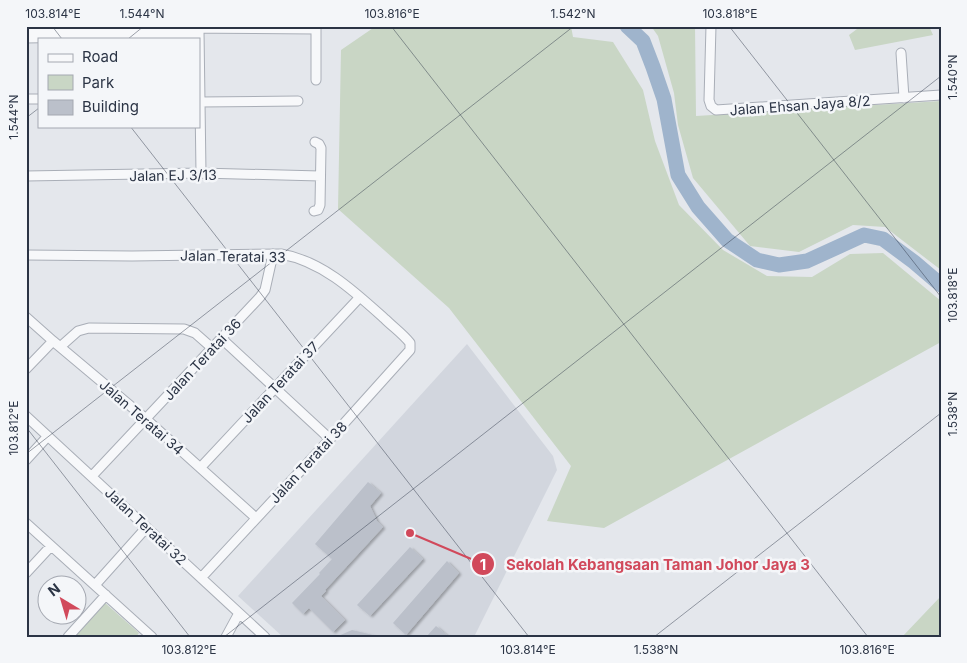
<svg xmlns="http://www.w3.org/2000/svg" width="967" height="663" viewBox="0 0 967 663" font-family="Inter,sans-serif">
  <defs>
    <filter id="shadow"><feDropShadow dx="2.5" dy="1.5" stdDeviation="1" flood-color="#0004"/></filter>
  </defs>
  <rect width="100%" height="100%" fill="#e4e7ec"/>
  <path fill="#d2d6de" d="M467 344 553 456 557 470 474 637H283L238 596Z"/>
  <path fill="#c9d6c5" d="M376 26H571L573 37 613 42 643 90 655 141 679 205 723 250 767 276 812 277 850 254 883 253 941 301V342L604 528 547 521 571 466 449 308 338 209 341 50Z
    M651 26H695L696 116 941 101V270L885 227 853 225 799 252 750 246 693 178 678 125 674 93 658 36Z
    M861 26H929L933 35 855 50 849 35Z
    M941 596V637H902Z
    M104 602 139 633 136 637H74Z"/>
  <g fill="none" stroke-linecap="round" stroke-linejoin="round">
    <path stroke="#9fb4cc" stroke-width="15" d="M627 26 643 41 653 67 664 99 678 175 698 207 727 240 757 260 779 265 807 261 864 235 883 239 914 262 941 285"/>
  </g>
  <path fill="#bbc0ca" filter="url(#shadow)" d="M368 482 381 493 370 506 377 521 383 527 325 590 326 591 321 596 345 620 333 632 309 608 303 614 292 603 320 574 319 573 332 559 315 544Z
    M410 547 423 559 370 616 357 605Z
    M447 561 459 573 406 635 393 623Z
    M436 626 449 637H426Z
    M352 630 373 635V637H336Z"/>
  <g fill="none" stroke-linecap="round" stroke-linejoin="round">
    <g stroke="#a9aeb7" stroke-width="11">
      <path id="minor" d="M316 26V80
        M711 26 709 100 711 106 716 110 941 95
        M26 30 176 28 316 29
        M199 31 201 173
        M26 38 195 35 194 39
        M901 53 904 98
        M26 99H39
        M199 102 298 101
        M26 176 201 173 320 176
        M314 211 318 210 320 205 321 148 319 144 315 142
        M26 255 132 256 281 254C322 261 354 291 385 319 393 327 403 334 410 343V350L330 439 201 578
        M26 317 53 341 146 419 256 518
        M222 339 330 439
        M60 347 78 331 89 328 184 329 195 333 212 348
        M26 369 53 341
        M26 416 265 637
        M26 460 48 436
        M201 467 360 297
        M92 476 260 297 265 290 273 254
        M26 523 152 637
        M26 573 51 546
        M95 585 146 528
        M68 637 106 595
        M226 637 239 613"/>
    </g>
    <use href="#minor" stroke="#f7f8fa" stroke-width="9"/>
  </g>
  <path fill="none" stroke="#2b3445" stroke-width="1" stroke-opacity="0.45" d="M52 26 62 39M391 26 868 637M729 26 941 297M128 39 144 26M26 118 39 108M130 126 529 637M26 427 190 637M26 454 574 26M224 637 941 76M654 637 941 413"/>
  <g text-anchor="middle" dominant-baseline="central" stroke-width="5" stroke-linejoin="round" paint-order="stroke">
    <g font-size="14" fill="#2b3445" stroke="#f4f6f9">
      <text transform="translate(800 105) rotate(-4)">Jalan Ehsan Jaya 8/2</text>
      <text transform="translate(173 175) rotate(-1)">Jalan EJ 3/13</text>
      <text transform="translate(233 256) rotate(1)">Jalan Teratai 33</text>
      <text transform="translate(202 359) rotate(-47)">Jalan Teratai 36</text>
      <text transform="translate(280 382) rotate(-47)">Jalan Teratai 37</text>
      <text transform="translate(142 417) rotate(41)">Jalan Teratai 34</text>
      <text transform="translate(308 462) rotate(-47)">Jalan Teratai 38</text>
      <text transform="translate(146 526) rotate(43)">Jalan Teratai 32</text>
    </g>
  </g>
  <path fill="none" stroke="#d1495b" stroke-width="2" d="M410 533L483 564"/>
  <g fill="#d1495b" stroke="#f4f6f9" stroke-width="2">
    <circle cx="410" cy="533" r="5"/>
    <circle cx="483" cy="564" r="12"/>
  </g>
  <g font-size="15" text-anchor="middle" font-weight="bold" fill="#fff">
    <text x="483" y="570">1</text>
  </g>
  <g font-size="15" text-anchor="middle" font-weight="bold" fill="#d1495b" stroke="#f4f6f9" stroke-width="5" stroke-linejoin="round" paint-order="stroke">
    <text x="658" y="570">Sekolah Kebangsaan Taman Johor Jaya 3</text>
  </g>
  <rect width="967" height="663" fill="none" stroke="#f4f6f9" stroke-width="55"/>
  <rect x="38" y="38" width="162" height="90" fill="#f4f6f9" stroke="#a4a8b1"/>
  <rect x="48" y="54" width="25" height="8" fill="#f7f8fa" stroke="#a4a8b1"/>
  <text x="82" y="62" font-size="15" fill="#2b3445">Road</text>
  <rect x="48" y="75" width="25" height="15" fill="#c9d6c5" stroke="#a4a8b1"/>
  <text x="82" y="88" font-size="15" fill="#2b3445">Park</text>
  <rect x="48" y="100" width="25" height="15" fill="#bbc0ca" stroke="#a4a8b1"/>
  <text x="82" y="112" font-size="15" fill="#2b3445">Building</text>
  <g transform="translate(62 600) rotate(322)"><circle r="24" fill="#f4f6f9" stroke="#a4a8b1"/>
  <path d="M0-4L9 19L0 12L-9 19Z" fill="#d1495b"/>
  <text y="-8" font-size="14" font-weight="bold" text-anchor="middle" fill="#2b3445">N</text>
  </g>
  <rect x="28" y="28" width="912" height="608" fill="none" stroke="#2b3445" stroke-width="2"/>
  <g font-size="12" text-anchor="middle" fill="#2b3445">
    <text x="53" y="18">103.814°E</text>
    <text x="142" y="18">1.544°N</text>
    <text x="392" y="18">103.816°E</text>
    <text x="573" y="18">1.542°N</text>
    <text x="730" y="18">103.818°E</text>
    <text transform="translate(953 77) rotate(-90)" y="4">1.540°N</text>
    <text transform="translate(14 117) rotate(-90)" y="4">1.544°N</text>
    <text transform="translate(953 295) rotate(-90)" y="4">103.818°E</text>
    <text transform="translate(953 414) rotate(-90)" y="4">1.538°N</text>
    <text transform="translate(14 428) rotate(-90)" y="4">103.812°E</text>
    <text x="189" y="654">103.812°E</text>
    <text x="528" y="654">103.814°E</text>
    <text x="656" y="654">1.538°N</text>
    <text x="867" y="654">103.816°E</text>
  </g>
</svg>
